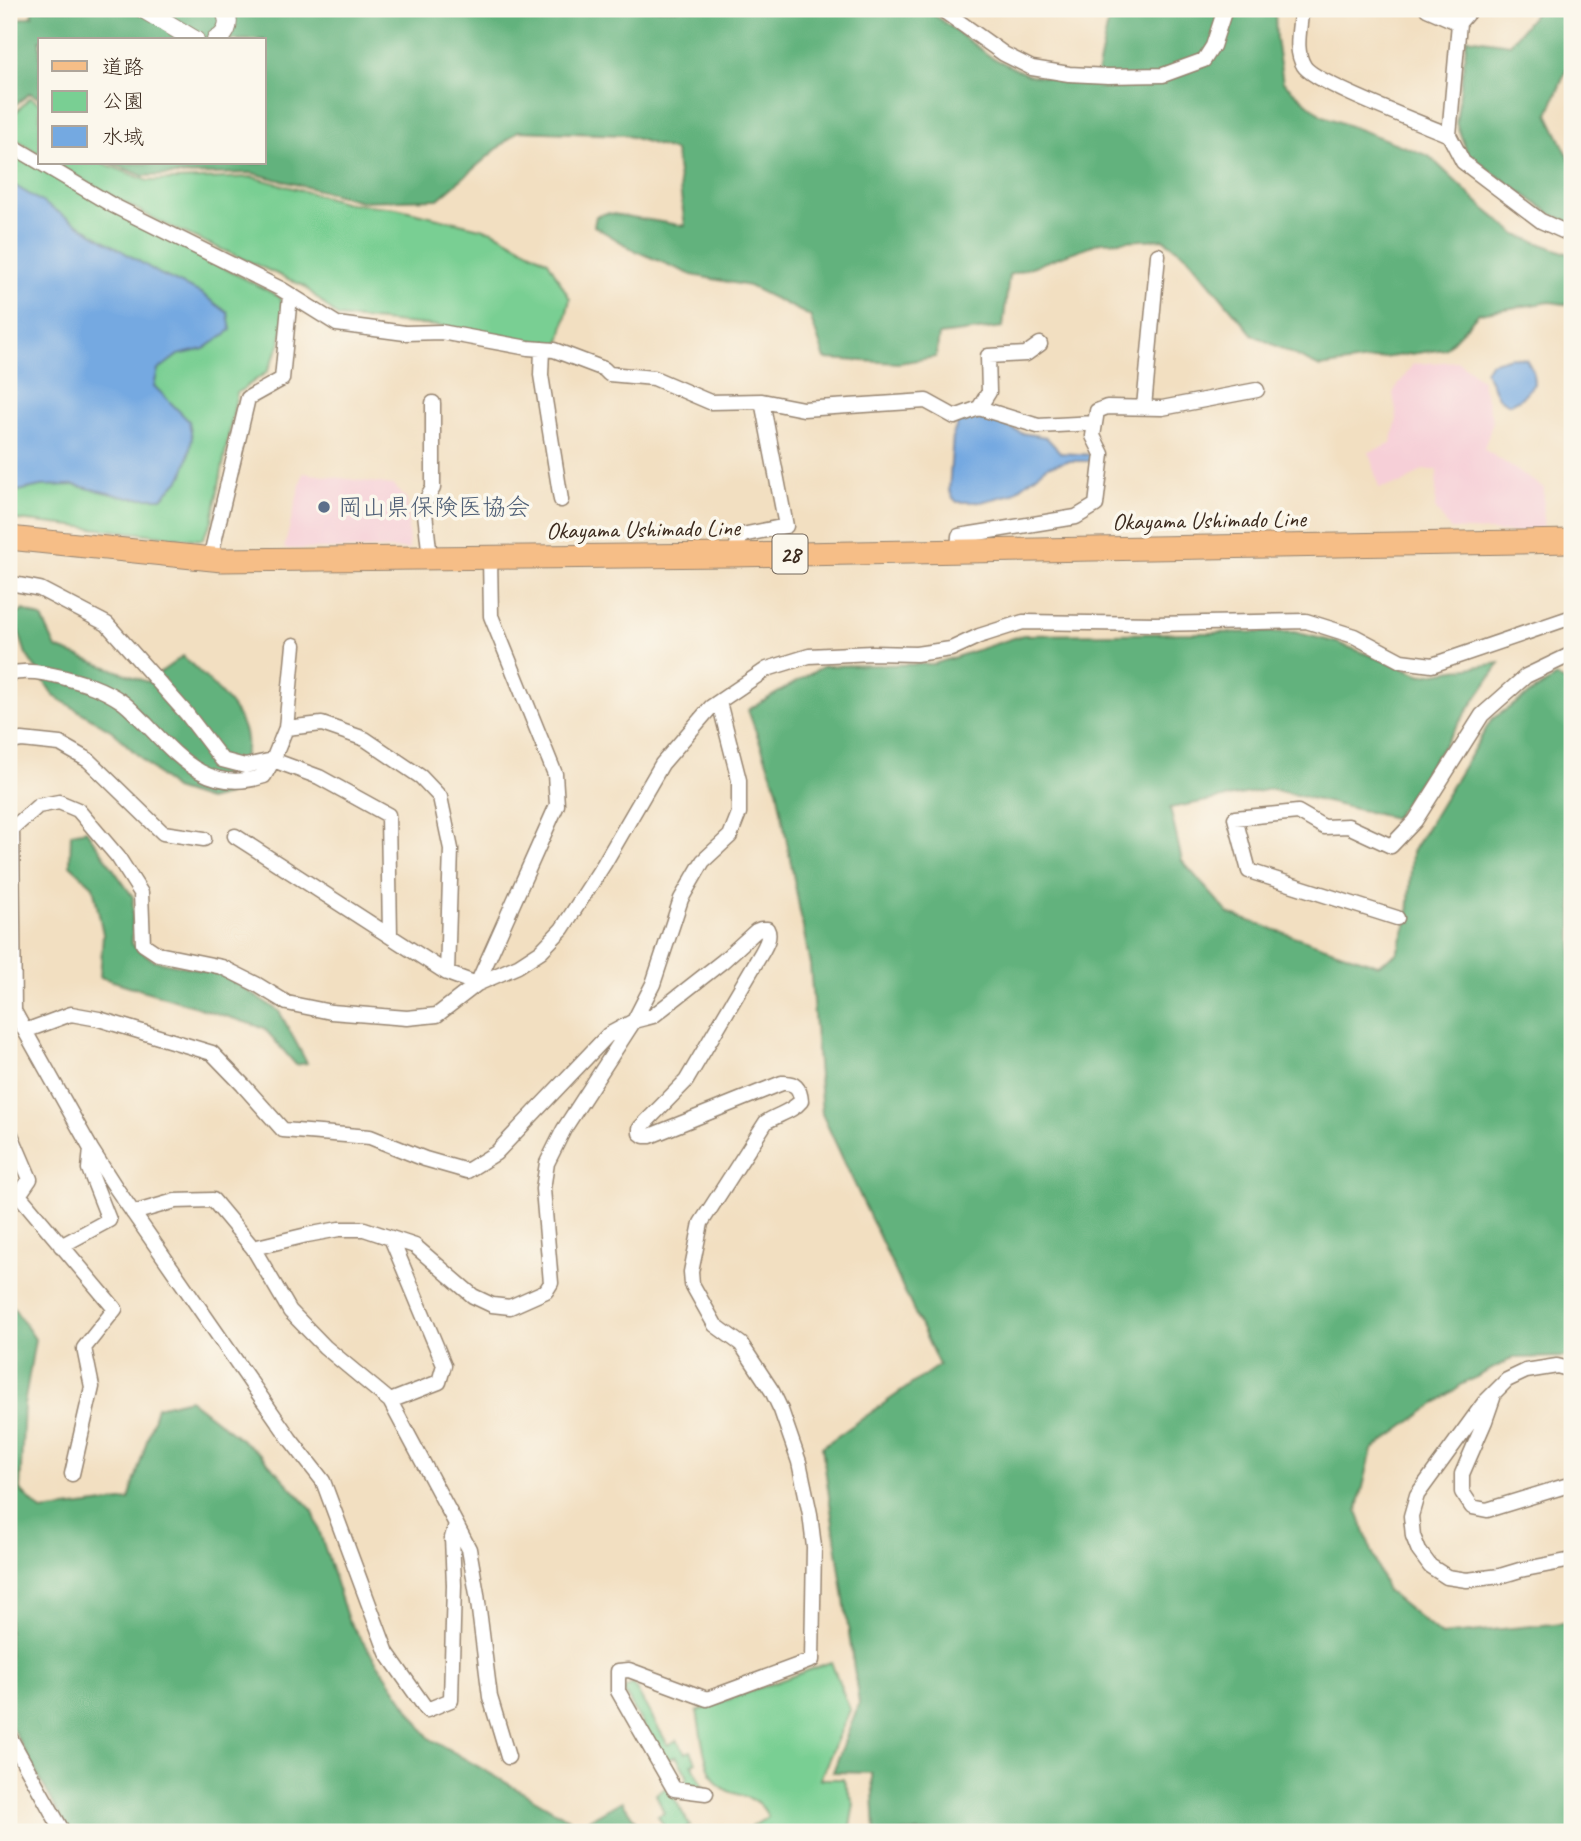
<svg xmlns="http://www.w3.org/2000/svg" width="1581" height="1841" viewBox="0 0 1581 1841" font-family="Caveat,'Klee One',sans-serif">
  <rect width="100%" height="100%" fill="#fbf7ec"/>
  <filter id="ink" filterUnits="userSpaceOnUse"><feTurbulence type="fractalNoise" baseFrequency=".0143" numOctaves="2"/><feDisplacementMap in="SourceGraphic" scale="14" xChannelSelector="R" yChannelSelector="G"/><feConvolveMatrix kernelMatrix="1 2 1 2 8 2 1 2 1" color-interpolation-filters="sRGB"/></filter>
  <filter id="wash" filterUnits="userSpaceOnUse"><feTurbulence type="fractalNoise" baseFrequency=".00686" numOctaves="4" result="noise"/><feDisplacementMap in="SourceGraphic" scale="28" xChannelSelector="R" yChannelSelector="G"/><feGaussianBlur stdDeviation="1.57" result="paint"/><feColorMatrix in="noise" values="0 0 0 0 0 0 0 0 0 0 0 0 0 0 0 0 0 1.4 0 .05"/><feComposite in="paint" operator="in"/></filter>
  <g filter="url(#wash)">
    <rect width="100%" height="100%" fill="#f2dfc1"/>
    <path fill="#f6cfd7" d="M1458 361 1481 379 1493 421 1484 449 1544 488 1543 534 1450 529 1435 508 1437 470H1423L1404 483 1379 488 1369 452 1391 444 1397 418 1393 393 1413 364Z
      M303 473 393 485 407 499 409 549H284Z"/>
    <path fill="#79cf93" stroke="#5a7c58" stroke-width="2" d="M30 97 40 104V155L9 134V120Z
      M9 150 160 235 280 297 285 313 280 345 267 372 237 393 212 521 202 540 9 519Z
      M52 163H103L148 181 253 177 347 203 396 208 493 231 548 261 570 299 559 346 449 327 338 317 304 286 160 222Z
      M831 1662 850 1710 820 1779H843L854 1804 849 1832H748L751 1827 768 1817C757 1791 731 1798 719 1785 704 1770 701 1732 697 1711Z
      M633 1684 668 1745 677 1740 685 1753 691 1751 696 1762 692 1764 704 1787 686 1785 687 1775 676 1756 664 1761 623 1690Z
      M668 1787 690 1826 680 1832H667L658 1816 664 1813 656 1794Z"/>
    <path fill="#62b27d" stroke="#4e6e4e" stroke-width="2" d="M32 9H926L991 57 1028 75 1095 83 1111 9H1275L1276 40 1283 82 1321 115 1429 156 1485 209 1517 235 1572 255V305L1550 302 1479 313 1445 349 1320 367 1253 335 1187 256 1163 239 1101 242 1009 275 1003 327 939 335 936 357 899 363 825 359 810 316 749 286 692 275 636 251 594 226 596 216 607 213 685 226 675 151 625 135 518 131 438 199 361 201 252 173 143 176 111 163H264V40H40V99L30 93 9 110V21L33 16Z
      M1538 9H1572V56L1548 114 1572 164V223L1553 215 1468 155 1456 123 1467 38 1510 44Z
      M24 610 42 618 56 648 147 682 183 656C205 679 251 713 246 749 243 762 233 782 228 795L208 800 174 789 112 731 54 696 26 654 14 617Z
      M1294 632 1335 642 1422 675 1500 663 1394 818 1271 789 1170 808 1182 861 1229 914 1378 965 1397 953 1408 919 1412 852 1492 719 1556 677 1572 684V1357L1513 1358 1461 1385 1372 1450 1357 1512 1387 1591 1441 1635 1572 1622V1832H875L872 1773 833 1772 859 1703 822 1447 939 1365 822 1114 810 965 777 789 748 710 824 666 934 664 1023 635Z
      M86 830 133 897 132 944 153 960 221 974 279 1011 307 1063 296 1065 264 1028 100 977 103 934 93 886 70 865 71 833Z
      M9 1301 35 1339 24 1405 20 1490 41 1511 129 1500 157 1407 189 1399 260 1454 313 1511 348 1620 429 1738 579 1825 622 1801 643 1832H69L9 1723Z"/>
    <path fill="#74a9e1" stroke="#586a80" stroke-width="2" d="M9 182 160 274 201 293 228 313 231 330 204 349 178 355 158 370 154 386 189 421 192 438 188 459 182 477 162 498H129L74 485 41 486 9 493Z
      M1511 357 1526 359 1533 371 1534 384 1520 399 1509 404 1498 397 1485 371 1490 363Z
      M969 417 1002 424 1021 433 1046 437 1061 453 1093 455V461H1068L1048 466 1012 494 981 502H957L953 498 949 490 953 435 958 422Z"/>
  </g>
  <g filter="url(#ink)">
    <g fill="none" stroke-linecap="round" stroke-linejoin="round">
      <g stroke="#968470" stroke-width="17">
        <path id="minor" d="M941 9 1004 54 1032 68 1069 74 1108 76 1163 75 1204 60 1213 46 1225 9
          M1305 9 1301 13C1300 30 1294 50 1304 66 1314 83 1424 124 1449 135
          M1427 9 1459 23
          M1471 9 1459 23 1449 135 1463 162 1541 221 1572 235
          M9 144 112 205 281 289 337 324 405 333 441 332 528 348 554 350 604 369 609 374 654 378 710 402 762 401 786 526 742 535 732 555
          M1040 344 1026 354 988 356 989 392 979 408 1038 426 1095 423
          M542 349 541 375 561 500
          M762 401 803 409 926 401 955 417 979 408
          M1144 407 1158 255
          M958 551 959 536 1076 517 1096 505 1102 454 1093 436 1097 411 1107 407 1162 408 1257 390
          M430 558 424 504 433 488V403
          M210 559 248 398 282 379 290 296
          M9 583 40 589 107 624 186 713 222 760 245 766 273 760 286 728 322 724 365 739 421 777 440 797 451 849 447 973 477 984
          M9 674C26 669 45 673 62 677 84 683 102 688 121 701 130 707 137 716 145 723 180 759 209 794 264 776L273 760 319 777 388 815 390 936
          M286 728 294 645
          M9 742 22 740 60 744 88 760 163 833 204 839
          M12 829 14 1011 25 1031 91 1149 116 1188 290 1439 323 1481 387 1653 427 1710 451 1700 454 1585 452 1538 456 1524 469 1549 477 1594 490 1697 508 1757
          M9 835 12 829 38 806 59 802 78 810 118 857 141 893 143 944 158 954 222 967 256 984 287 1003 331 1012 407 1018 437 1015 477 984 518 966 541 951 562 929 604 864 662 764 711 707 767 669 809 656 872 653 916 654 951 649 979 636 1023 622 1155 624 1306 621 1354 636 1401 661 1432 665 1572 617
          M235 836 447 973
          M1397 918 1249 871 1235 818 1298 812 1324 827 1348 826 1391 846 1415 821 1482 715 1526 676 1572 654
          M477 984 557 805 555 774 491 616 490 557
          M25 1031 71 1014 99 1019 212 1053 243 1085 283 1130 370 1137 425 1159 467 1171 496 1153 608 1035 634 1021 653 1016 723 961 756 931 761 929H767C771 936 766 945 762 952L686 1081 640 1128V1133L644 1136H650L782 1083C795 1082 800 1088 801 1101 792 1112 778 1114 766 1122L701 1223 691 1272 692 1284 715 1325 741 1344 772 1391 781 1410 799 1462 810 1514 814 1547 812 1660 707 1699 629 1670 618 1671V1691L674 1789 706 1793
          M9 1130 30 1179 19 1195 115 1309 84 1348 92 1387 72 1474
          M133 1213 175 1201 213 1200 253 1248 290 1311 325 1347 390 1401 456 1524
          M61 1246 109 1220 89 1169 91 1149
          M253 1248 307 1235 339 1229H364L415 1246 473 1296 492 1305 510 1307 546 1291 551 1283 543 1189 547 1163 564 1129 634 1021 653 984 681 899 703 861 730 836 739 813V780L719 702
          M1572 1370 1557 1366 1526 1371 1507 1380 1484 1403 1417 1495 1411 1516 1413 1536 1419 1551 1430 1566 1447 1577 1467 1580 1500 1576 1520 1570 1572 1560
          M1493 1398 1485 1421 1462 1474V1492L1472 1507 1487 1510 1572 1484
          M390 1401 439 1382 444 1365 391 1238
          M9 1736 63 1832"/>
      </g>
      <g stroke="#968470" stroke-width="20">
        <path id="tertiary" d="M143 9 195 40
          M216 40C229 33 231 20 223 9"/>
      </g>
      <g stroke="#968470" stroke-width="25">
        <path id="primary" d="M9 538 222 560 732 555 1572 541"/>
      </g>
      <use href="#minor" stroke="#fff" stroke-width="14"/>
      <use href="#tertiary" stroke="#fff" stroke-width="18"/>
      <use href="#primary" stroke="#f6be87" stroke-width="23"/>
    </g>
  </g>
  <circle fill="#5c6f8a" stroke="#fbf7ec" stroke-width="2.5" cx="324" cy="507" r="7"/>
  <g text-anchor="middle" dominant-baseline="central" stroke-width="7" stroke-linejoin="round" paint-order="stroke">
    <rect fill="#fbf7ec" stroke="#75685c" stroke-width="2" x="772.5" y="534.5" width="35" height="39" rx="5"/>
    <g font-size="23" font-weight="bold" fill="#3b2a1e">
      <text x="790" y="554">28</text>
    </g>
    <g font-size="24" fill="#4e5e75" stroke="#fbf7ec" text-anchor="start">
      <text x="338" y="507">岡山県保険医協会</text>
    </g>
    <g font-size="24" fill="#3b2a1e" stroke="#fbf7ec">
      <text transform="translate(1209 520) rotate(-1)">Okayama Ushimado Line</text>
      <text transform="translate(643 529) rotate(-1)">Okayama Ushimado Line</text>
    </g>
  </g>
  <rect width="1581" height="1841" fill="none" stroke="#fbf7ec" stroke-width="35"/>
  <rect x="38" y="38" width="228" height="126" fill="#fbf7ec" stroke="#aea59a" stroke-width="2"/>
  <rect x="52" y="61" width="35" height="10" fill="#f6be87" stroke="#aea59a" stroke-width="2"/>
  <text x="102" y="74" font-size="21" fill="#3b2a1e">道路</text>
  <rect x="52" y="91" width="35" height="21" fill="#79cf93" stroke="#aea59a" stroke-width="2"/>
  <text x="102" y="108" font-size="21" fill="#3b2a1e">公園</text>
  <rect x="52" y="126" width="35" height="21" fill="#74a9e1" stroke="#aea59a" stroke-width="2"/>
  <text x="102" y="144" font-size="21" fill="#3b2a1e">水域</text>
</svg>
